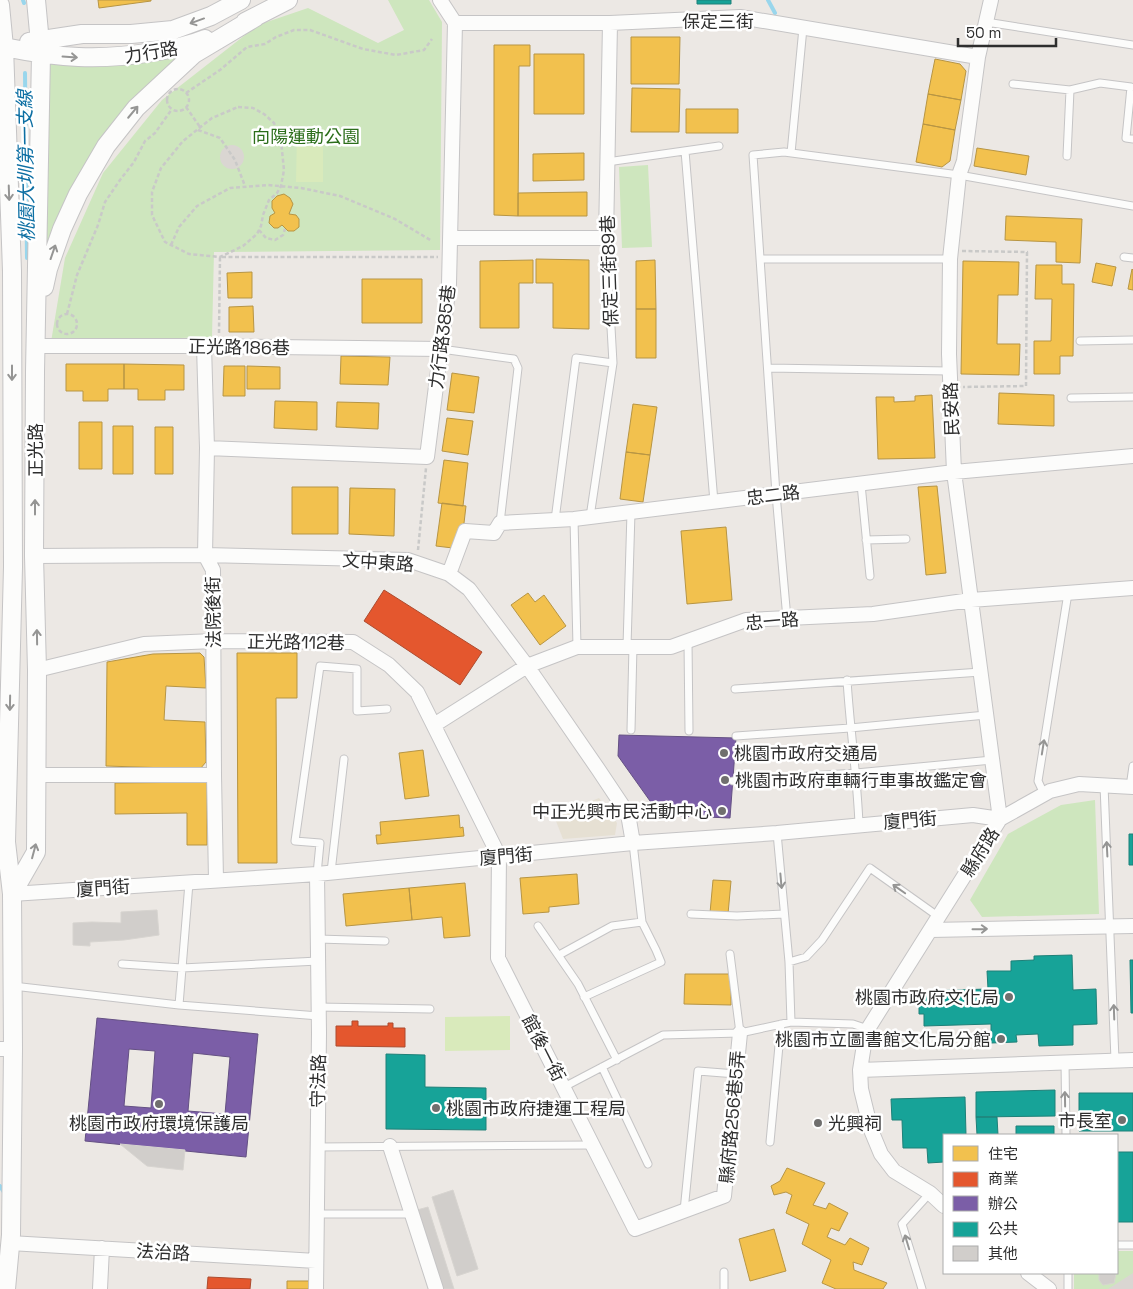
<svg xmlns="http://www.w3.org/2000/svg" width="1133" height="1289" viewBox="0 0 1133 1289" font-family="'Space Grotesk','Noto Sans TC',sans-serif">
  <rect width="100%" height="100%" fill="#ece8e4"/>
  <path fill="#e6e0d3" d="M599 798 617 823 615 835 563 839 554 816Z"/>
  <path fill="#cee6be" d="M388 0H429L442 22 440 250 214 252 212 337 51 342 65 258 103 173 162 100 258 25 308 8 378 43 404 30Z
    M191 51 134 105 44 269 49 62 69 65 127 64Z
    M648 165 652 247 622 248 619 167Z
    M1095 800 1099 914 982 917 970 900 1008 834 1061 805Z
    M1117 1251H1133V1289H1074V1273H1117Z"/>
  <path fill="#d9eabb" d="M297 131H323V182H296Z
    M510 1016V1050L445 1051V1017Z"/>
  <path fill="#dad6d2" d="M220 157a12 12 0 1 1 24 0a12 12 0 1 1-24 0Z
    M1133 1273V1289H1108Z"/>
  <path fill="#f2c14e" stroke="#b79544" d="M98 0H151V1L99 8Z
    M631 37H680L679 84H631Z
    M494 45H530V66H519L518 216 494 215Z
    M534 54H584V114H534Z
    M935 59 960 64 966 71 961 100 928 94Z
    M632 88 680 89 679 132H631Z
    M928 94 961 100 955 130 923 124Z
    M686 109H738V133H686Z
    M923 124 955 130 950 161 942 167 916 162Z
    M977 148 1029 156 1026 175 974 166Z
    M584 153V180L533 181V154Z
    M587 192V216H518V193Z
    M284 194 290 198 293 204 289 214 296 215 299 219V227L294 231H288L282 225 278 228H274L269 223 270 216 275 213 272 208V201L277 196Z
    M1006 216 1082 219 1080 263 1056 262V242L1005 240Z
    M536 259 589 260V329L553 328V283H536Z
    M533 260V283H519V328H480V261Z
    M655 260 656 309H636V261Z
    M963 261 1019 262 1018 295H998L997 344H1020L1019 375 961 374Z
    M1096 263 1116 267 1112 286 1092 282Z
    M1036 265H1062V284H1074L1073 356H1060V374H1034V341H1051L1052 299H1035Z
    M1132 269 1133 270V290L1128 289Z
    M252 272V298H228L227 273Z
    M362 279H422V323H362Z
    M253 306 254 332H229V307Z
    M636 309H656V358H636Z
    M341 356 390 357 388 385 340 384Z
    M66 364H124V389H108V401H83V391H66Z
    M124 364 184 365V390H165V400H138V389H124Z
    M224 366H245V396H223Z
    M247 366 280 367V389H247Z
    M452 373 479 377 474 413 447 410Z
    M999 393 1054 395V426L998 424Z
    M932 395 935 458 878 459 876 397H894V402L915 401V396Z
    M275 401 317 402V430L274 428Z
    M337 402 379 403 378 429 336 427Z
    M633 404 657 407 650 455 626 452Z
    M447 418 473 421 468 455 442 451Z
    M79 422H102V469H79Z
    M113 426H133V474H113Z
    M155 427H173V474H155Z
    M626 452 650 455 643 502 620 499Z
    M444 460 468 463 463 506 438 503Z
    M937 486 946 573 926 575 918 487Z
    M292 487H338V534H292Z
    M350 488 395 489 394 536 349 534Z
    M442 503 466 506 461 549 436 546Z
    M726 527 732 600 687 604 681 531Z
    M528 593 535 602 544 595 566 626 540 645 511 605Z
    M200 653 204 657 206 688 166 686 164 720 205 722 206 762 200 769 106 766 107 662 153 654Z
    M237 653H297V698H276L277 863H238Z
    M423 750 429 796 405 799 399 753Z
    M207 782V845H187V813L115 814V783Z
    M459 815 460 828 463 827 464 836 377 844 376 835H381L380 822Z
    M577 874 579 904 549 907V912L523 914 520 878Z
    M713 880 731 881 728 914 710 913Z
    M465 883 470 936 444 938 442 917 412 920 409 888Z
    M409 888 412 920 346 926 343 894Z
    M685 974H731V1005L684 1004Z
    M787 1168 825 1183 813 1205 826 1209 829 1203 848 1213 839 1231 831 1228 827 1237 845 1245 850 1238 869 1248 862 1265 853 1262 854 1270 887 1283 883 1289H836L822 1283 831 1260 802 1244 809 1224 786 1213 792 1195 786 1192 774 1195 771 1186 780 1181Z
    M774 1229 786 1271 750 1281 739 1239Z
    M287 1281H309L316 1289H287Z"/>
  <path fill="#e4572e" stroke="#ad4b2e" d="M384 590 482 652 460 685 364 621Z
    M352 1021H358V1026H388V1023H393V1028H405V1047L336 1046V1026H352Z
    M208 1277 251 1279 250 1289H207Z"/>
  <path fill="#7b5ea7" stroke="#645083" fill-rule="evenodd" d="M619 735 736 738 730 818 660 815 618 756Z
    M97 1018 258 1034 246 1157 85 1141ZM129 1049 155 1051 151 1108 124 1106ZM193 1053 230 1057 225 1114 188 1111Z"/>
  <path fill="#17a398" stroke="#1e8078" d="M697 0H731V4H697Z
    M1129 834H1133V865H1129Z
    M1072 955 1073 990 1096 989 1097 1024 1073 1025V1045L1039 1046 1038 1034 1016 1035 1017 1042 991 1043V1024L924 1026V1014H919V1002H923L922 991 988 989 987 971H1011V961L1034 960V956Z
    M1130 960H1133V1013H1131Z
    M386 1054 425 1055V1087L486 1088V1130L386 1129Z
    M1055 1090V1116L976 1117V1092Z
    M1079 1093H1133V1131H1079Z
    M965 1097 966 1135H944V1162L928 1163 927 1148H903L902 1120H892L891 1099Z
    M976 1117H997L998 1135H977Z
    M1016 1126H1054V1135H1016Z
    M1117 1152H1133V1222H1117Z"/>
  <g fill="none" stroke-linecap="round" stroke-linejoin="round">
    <path stroke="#99d6ec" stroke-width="4" d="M23 0 24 3
      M768 0 775 13
      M25 73 27 258
      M0 1186 5 1194"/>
  </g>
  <path fill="#d1cecb" stroke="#d7d4d0" d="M157 910 159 935 124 940 90 942V946L73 945V923L92 922 121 923V912Z
    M120 1144 185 1150 183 1170 147 1166Z
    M453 1190 478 1269 457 1276 432 1197Z
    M428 1207 454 1289H442L417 1210Z
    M1099 1273H1116L1114 1283 1103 1285 1099 1280Z"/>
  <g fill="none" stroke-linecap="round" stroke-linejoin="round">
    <g stroke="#c5c4c5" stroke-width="9">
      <path id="service" d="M986 22 1133 45
        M1013 84 1070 90 1100 83 1131 87
        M1131 87 1126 138 1133 139
        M685 151 714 502
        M791 153 803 28
        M1067 156 1070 90
        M607 162 719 146
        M1124 257 1133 258
        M760 259H950
        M1080 341 1133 340
        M441 349 514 359 518 368 500 523
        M768 368 949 371
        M1071 398 1133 397
        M861 484 870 576
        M590 517 613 363 606 238
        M574 519 577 647
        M555 520 576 358 613 363
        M866 540 906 539
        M787 619 776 494 753 155 784 152 959 175 1133 206
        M688 642 689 731
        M627 646 631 512
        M847 680C850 728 857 776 859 824
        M735 689 981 672
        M631 730 633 646
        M736 736 850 728 986 715
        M733 781 856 773 992 760
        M1104 785 1115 1060
        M1130 787 1133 766
        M1044 794 1038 781 1068 593
        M777 833 789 962 791 1022
        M331 872 344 759
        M317 874 320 843 295 841 320 666 357 669V711L387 709
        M691 914 737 916 784 914
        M538 926 578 984 617 1060
        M318 939 385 941
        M730 954 740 1033
        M559 955 612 926 642 922
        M789 962 806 957 822 940 870 868 939 917
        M122 964 182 968 318 961
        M13 986 179 1005 319 1016
        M584 997 661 962 656 950 642 922 633 843
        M179 1005 189 883
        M318 1007 430 1009
        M1065 1062 1066 1135
        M602 1067 648 1164
        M564 1087 663 1035 740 1033 791 1022 853 1024 868 1029
        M770 1142 781 1024
        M318 1147 592 1145
        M684 1211 698 1071 736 1074
        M317 1214H412
        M1117 1245H1133
        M724 1272V1289
        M1068 1273V1289
        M922 1289 902 1224 930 1193"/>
    </g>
    <g stroke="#c5c4c5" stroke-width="16">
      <path id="minor" d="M991 0 978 57 964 161 959 175 950 259 949 354 954 472 1000 819
        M455 23H610L740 17 978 57
        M450 238H606L610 23
        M37 346H204L441 349
        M204 346 207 448 205 555 213 570 214 775 216 880
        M207 448 427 457 449 284 455 23 440 0
        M34 556 205 555 408 560 449 574 469 589 527 666 598 769 628 814 633 843
        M449 574 465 531 494 533 500 523 574 519 954 472 1133 456
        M37 670 144 644 214 641 353 642 389 665 417 692 499 856 498 958 635 1229 724 1196 740 1033
        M434 725 527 666 577 647H671L746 620 873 614 971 600 1133 588
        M36 775H214
        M12 894 317 874 633 843 777 833 973 815 1000 819
        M931 930 1133 926
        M0 1049H13
        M860 1070 1133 1060
        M390 1146 436 1289
        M944 1206 930 1193 894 1171 881 1154 871 1130 861 1089 860 1070 866 1032 1000 819 1050 791 1079 784 1133 787
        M10 1243 316 1261
        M1028 1273 1049 1289
        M100 1289 102 1248
        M316 1289 319 1033 317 874"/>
    </g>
    <g stroke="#c5c4c5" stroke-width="20">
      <path id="tertiary" d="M0 5 4 47 12 271 13 567 6 842 12 894 13 1049 11 1235 6 1289
        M245 22 288 0
        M29 42 82 34H131L173 30 211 16 241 0
        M4 47C58 58 99 61 153 52 172 49 188 46 205 39
        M44 287 48 269 62 229 78 194 106 146 136 108 194 54 256 17
        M12 894 36 852 37 670 34 556 35 372 41 54 36 0"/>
    </g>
    <path stroke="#c9c9c8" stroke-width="2.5" stroke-dasharray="4 2.5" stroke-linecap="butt" d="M167 100a11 11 0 1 1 22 0a11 11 0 1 1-22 0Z
      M186 93 220 70 247 47 265 44 276 37 294 30H310L363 49 396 55 424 50 432 39
      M186 107 200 127
      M238 107 253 108 264 114 274 123 281 141 284 170 281 186 277 193 269 200 263 215 261 226 257 234 243 246 220 257 189 254 165 242 152 215V192L161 168 183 141 212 118Z
      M198 130 220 138 235 160 245 186
      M259 230 266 238 275 240 283 235 285 229
      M171 245 179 227 197 206 230 188 268 185 301 188 340 196 395 219 432 241
      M962 251 1027 252 1026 386 963 387
      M57 324a10 10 0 1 1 20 0a10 10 0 1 1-20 0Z
      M67 314 77 275 98 225 105 202 120 180 134 162 145 141 155 133 172 109
      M219 333 220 257H438
      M418 550 426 468"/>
    <use href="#service" stroke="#fcfcfb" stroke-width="7"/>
    <use href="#minor" stroke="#fcfcfb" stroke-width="14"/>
    <use href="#tertiary" stroke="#fcfcfb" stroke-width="18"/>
  </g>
  <defs><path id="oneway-shaft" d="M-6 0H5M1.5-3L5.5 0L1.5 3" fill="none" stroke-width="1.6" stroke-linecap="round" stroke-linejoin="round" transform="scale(1.25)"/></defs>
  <g stroke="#959594">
    <use href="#oneway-shaft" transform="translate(197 21) rotate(160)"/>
    <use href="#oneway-shaft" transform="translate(70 57) rotate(4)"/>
    <use href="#oneway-shaft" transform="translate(133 112) rotate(-50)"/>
    <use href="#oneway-shaft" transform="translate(9 193) rotate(88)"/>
    <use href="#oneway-shaft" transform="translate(53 252) rotate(-71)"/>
    <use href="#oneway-shaft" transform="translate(12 373) rotate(90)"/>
    <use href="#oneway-shaft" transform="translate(35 507) rotate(-90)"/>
    <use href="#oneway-shaft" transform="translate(37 637) rotate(-91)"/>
    <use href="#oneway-shaft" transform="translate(10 703) rotate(91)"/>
    <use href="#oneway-shaft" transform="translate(1043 747) rotate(-81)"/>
    <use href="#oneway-shaft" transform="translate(1107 849) rotate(-93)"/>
    <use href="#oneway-shaft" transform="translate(34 851) rotate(-75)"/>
    <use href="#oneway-shaft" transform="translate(781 881) rotate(85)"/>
    <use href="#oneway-shaft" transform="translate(899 889) rotate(-145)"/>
    <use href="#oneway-shaft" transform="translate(980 929) rotate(-1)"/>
    <use href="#oneway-shaft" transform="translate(1114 1012) rotate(-92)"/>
    <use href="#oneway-shaft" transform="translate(1065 1099) rotate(-91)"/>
    <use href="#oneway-shaft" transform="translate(907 1242) rotate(-107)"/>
  </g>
  <g fill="#706f6e" stroke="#fff" stroke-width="2">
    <circle cx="724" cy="753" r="5"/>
    <circle cx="725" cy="780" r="5"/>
    <circle cx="722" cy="811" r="5"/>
    <circle cx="1009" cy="997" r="5"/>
    <circle cx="1001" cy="1039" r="5"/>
    <circle cx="159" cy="1104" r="5"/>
    <circle cx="436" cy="1108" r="5"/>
    <circle cx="1122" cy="1120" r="5"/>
    <circle cx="818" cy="1123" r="5"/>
  </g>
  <g text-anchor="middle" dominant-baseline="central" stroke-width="5" stroke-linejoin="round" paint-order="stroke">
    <g font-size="18" fill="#2e2e2e" stroke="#fff">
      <text x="718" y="21">保定三街</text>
      <text transform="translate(151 52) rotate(-9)">力行路</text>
      <text transform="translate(609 271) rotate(-92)">保定三街89巷</text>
      <text transform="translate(442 337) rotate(-83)">力行路385巷</text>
      <text transform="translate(239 347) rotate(1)">正光路186巷</text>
      <text transform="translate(951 409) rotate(-92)">民安路</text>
      <text transform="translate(35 450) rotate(-90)">正光路</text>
      <text transform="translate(773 495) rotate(-7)">忠二路</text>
      <text transform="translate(378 562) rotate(4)">文中東路</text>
      <text transform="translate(213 612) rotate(-91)">法院後街</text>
      <text transform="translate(772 621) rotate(-5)">忠一路</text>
      <text transform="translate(296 642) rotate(1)">正光路112巷</text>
      <text transform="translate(910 820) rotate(-5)">廈門街</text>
      <text transform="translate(980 852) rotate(-58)">縣府路</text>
      <text transform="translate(506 856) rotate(-5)">廈門街</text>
      <text transform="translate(103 888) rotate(-4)">廈門街</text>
      <text transform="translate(544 1048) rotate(63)">館後一街</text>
      <text transform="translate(318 1081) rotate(-89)">守法路</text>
      <text transform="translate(732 1117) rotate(-85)">縣府路256巷5弄</text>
      <text transform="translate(163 1252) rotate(3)">法治路</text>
    </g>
    <g font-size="18" fill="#2c6e1b" stroke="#fff">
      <text x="306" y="136">向陽運動公園</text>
    </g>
    <g font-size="18" fill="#2e2e2e" stroke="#fff" text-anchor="start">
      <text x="734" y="753">桃園市政府交通局</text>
      <text x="735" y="780">桃園市政府車輛行車事故鑑定會</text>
      <text x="712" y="811" text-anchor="end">中正光興市民活動中心</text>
      <text x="999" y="997" text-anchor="end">桃園市政府文化局</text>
      <text x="991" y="1039" text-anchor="end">桃園市立圖書館文化局分館</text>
      <text x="446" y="1108">桃園市政府捷運工程局</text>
      <text x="1112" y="1120" text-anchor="end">市長室</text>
      <text x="159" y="1123" text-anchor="middle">桃園市政府環境保護局</text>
      <text x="828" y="1123">光興祠</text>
    </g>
    <g font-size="19" font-style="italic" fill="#0d6fa3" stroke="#fff">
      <text transform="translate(26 166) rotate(-91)">桃園大圳第一支線</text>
    </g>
  </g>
  <rect x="943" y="1134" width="175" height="140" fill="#ffffff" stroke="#ababab"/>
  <rect x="953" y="1146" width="25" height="15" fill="#f2c14e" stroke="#ababab"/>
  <text x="988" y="1159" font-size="15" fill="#2e2e2e">住宅</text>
  <rect x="953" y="1172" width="25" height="15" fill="#e4572e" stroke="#ababab"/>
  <text x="988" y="1184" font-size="15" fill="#2e2e2e">商業</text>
  <rect x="953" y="1196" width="25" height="15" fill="#7b5ea7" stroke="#ababab"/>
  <text x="988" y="1209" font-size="15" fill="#2e2e2e">辦公</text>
  <rect x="953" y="1222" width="25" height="15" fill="#17a398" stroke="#ababab"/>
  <text x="988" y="1234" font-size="15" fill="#2e2e2e">公共</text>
  <rect x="953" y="1246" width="25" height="15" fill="#d1cecb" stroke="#ababab"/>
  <text x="988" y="1259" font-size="15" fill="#2e2e2e">其他</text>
  <path d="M958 38v8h98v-8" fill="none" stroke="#2e2e2e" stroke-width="2.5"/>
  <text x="966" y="38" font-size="15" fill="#2e2e2e" stroke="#ffffff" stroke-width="4" paint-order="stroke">50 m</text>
</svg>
